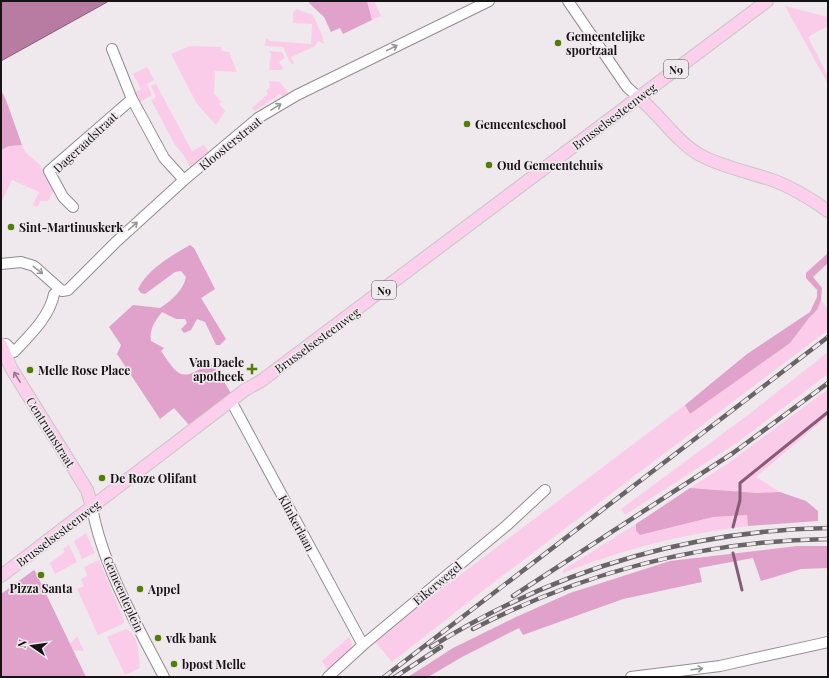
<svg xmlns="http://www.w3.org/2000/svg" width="829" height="678" viewBox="0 0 829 678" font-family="'Playfair Display',serif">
  <rect width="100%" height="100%" fill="#efe8ec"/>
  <path fill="#fbcce9" d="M367 1H374L381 16 372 20Z
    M785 6 828 17V26L808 37 828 76V84Z
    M296 9 313 15 322 35 324 44 318 41 315 46 291 57 294 64H291L283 47 265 46 266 39H268L269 41 311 44 312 24 293 23V12Z
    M190 46 221 47 222 51 229 52 237 72 215 71 214 94 222 102 219 104 225 111 216 125 197 104 171 54Z
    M269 51 282 52 285 58 279 62 283 68 282 70H269L271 54Z
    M147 67 154 80 147 84 152 95 140 102 135 92 141 89 133 74Z
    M269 81 280 82 288 93 282 97 280 94 255 111 252 108 268 94 266 91 270 87Z
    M156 84 192 151 204 145 209 152 191 169 183 154 175 145 151 100 156 97 151 86Z
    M22 145 25 152 39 164 55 187 48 201H40L37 207 33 205 39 192 12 180 1 203V150L9 146Z
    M821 300 828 309V330L489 586 392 662 374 640 685 405 690 414 790 343 809 318 817 310Z
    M828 352V374L738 442 625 515 621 509 752 412Z
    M828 389V416L756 477 780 492 757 493 690 488 727 464Z
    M747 515 748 526C683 534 623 549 563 573V570L636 524V531L640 535 713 517Z
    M86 533 95 553 82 559 74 541Z
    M69 545 77 562 55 574 50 563 65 552 63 549Z
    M99 560 124 620 123 624 98 635 77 589 84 586 81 579 87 576 84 567Z
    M126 629C139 635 139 655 140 668L125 675 107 637Z
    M77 636 84 651 73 650 70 644Z
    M349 637 352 644 350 651 328 670 322 661Z"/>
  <path fill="#e0a1ca" d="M310 1H367L372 20 343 34 340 28 331 32 324 17 309 3Z
    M1 90 6 100 22 145 9 146 1 150Z
    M190 245 194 248 215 289 201 298 226 339 220 345H216L205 322 197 319 191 330 184 333 181 329 187 323 185 319H176L162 312C155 321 149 329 151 341L164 348 161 351C178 376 181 383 209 363L214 366 231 393 189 425 174 408 160 419 117 354 121 345 109 327 133 305 160 308C172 300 183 291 186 277L181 271 175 272 145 294 141 293 138 289C148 269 171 256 190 245Z
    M828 253V263L813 277 822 288 821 300 817 310 809 318 790 343 690 414 685 405 747 354 810 312 817 297V290L806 278V273Z
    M690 488 757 493 780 492 806 501 818 511V521L748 526 747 515 713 517 640 535 636 531V524Z
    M797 546H828V568L801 569 761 581 753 558 699 568 702 582 623 599 523 635 519 628 462 657 428 677H408L453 648 516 617 570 593 670 561Z
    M34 570 35 571 86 677H1V594Z"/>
  <path fill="#b87ca3" stroke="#875c78" d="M1 1H109L1 61Z"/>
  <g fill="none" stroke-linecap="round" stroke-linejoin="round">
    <path stroke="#875c78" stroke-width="3" d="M733 527 740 500V483L828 412
      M733 553 742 590"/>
    <g stroke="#928b8f" stroke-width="12">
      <path id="minor" d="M568 1 627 87 638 97
        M112 49 132 99 164 158 184 180
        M73 207 63 197 49 171 132 99
        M1 264 21 262 34 266 62 291 68 290 117 241 184 180 258 118 297 95 489 1
        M6 344 14 352C30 335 50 316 54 294
        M231 401 363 645
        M92 507C102 565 137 625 164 677
        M328 677 363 645 506 526 545 490
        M631 677 720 666 828 642"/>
    </g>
    <g stroke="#c7c6c7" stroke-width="14">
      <path id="major" d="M638 97C659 114 677 142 700 155 722 167 749 172 772 180 792 187 811 199 828 211
        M1 345 11 368 87 490 92 507
        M1 576 245 390 261 381 767 1"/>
    </g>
    <use href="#minor" stroke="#fff" stroke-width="10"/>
    <use href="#major" stroke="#fccfec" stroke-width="12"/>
    <g stroke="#696467" stroke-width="4.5">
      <path id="rail" d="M513 596 733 453 828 383
        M473 629C583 572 704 541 828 539
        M431 647C553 571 684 531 828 528
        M384 677 828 337
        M395 677 441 647"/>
    </g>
    <use href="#rail" stroke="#efe8ec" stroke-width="3" stroke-dasharray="9" stroke-linecap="butt"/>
  </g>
  <defs><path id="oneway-shaft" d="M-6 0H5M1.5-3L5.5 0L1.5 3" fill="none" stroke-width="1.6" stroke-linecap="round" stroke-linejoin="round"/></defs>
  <g stroke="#969596">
    <use href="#oneway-shaft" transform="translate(392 48) rotate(-26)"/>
    <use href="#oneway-shaft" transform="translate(276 107) rotate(-31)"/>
    <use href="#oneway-shaft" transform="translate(133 226) rotate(-42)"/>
    <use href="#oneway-shaft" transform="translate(38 270) rotate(38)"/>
    <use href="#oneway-shaft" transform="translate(697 669) rotate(-7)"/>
  </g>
  <use stroke="#947a8b" href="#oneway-shaft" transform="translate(17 377) rotate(-122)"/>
  <g fill="#517e05" stroke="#efe8ec" stroke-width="1.5">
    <circle cx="558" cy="43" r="4"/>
    <circle cx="467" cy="124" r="4"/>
    <circle cx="489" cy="165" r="4"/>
    <circle cx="11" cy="227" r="4"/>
    <path d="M250 363h4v4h4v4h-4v4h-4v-4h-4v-4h4z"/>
    <circle cx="30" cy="370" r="4"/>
    <circle cx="102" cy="478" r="4"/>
    <circle cx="41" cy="575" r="4"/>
    <circle cx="140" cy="589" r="4"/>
    <circle cx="158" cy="638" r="4"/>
    <circle cx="174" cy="664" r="4"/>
  </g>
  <g text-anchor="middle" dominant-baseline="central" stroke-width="3.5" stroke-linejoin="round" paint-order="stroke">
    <g fill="#efe8ec" stroke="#575356" stroke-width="1">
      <rect x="664" y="60" width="24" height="18" rx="3"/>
      <rect x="372" y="281" width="24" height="18" rx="3"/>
    </g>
    <g font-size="11" font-weight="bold" fill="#161315">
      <text x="676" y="69">N9</text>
      <text x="384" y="290">N9</text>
    </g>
    <g font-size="12" font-weight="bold" fill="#161315" stroke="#efe8ec" text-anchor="start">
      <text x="566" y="36">Gemeentelijke<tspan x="566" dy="14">sportzaal</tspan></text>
      <text x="475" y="124">Gemeenteschool</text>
      <text x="497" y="165">Oud Gemeentehuis</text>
      <text x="19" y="227">Sint-Martinuskerk</text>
      <text x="244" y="362" text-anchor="end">Van Daele<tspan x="244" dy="14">apotheek</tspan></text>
      <text x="38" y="370">Melle Rose Place</text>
      <text x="110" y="478">De Roze Olifant</text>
      <text x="41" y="588" text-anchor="middle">Pizza Santa</text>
      <text x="148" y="589">Appel</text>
      <text x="166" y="638">vdk bank</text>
      <text x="182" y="664">bpost Melle</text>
    </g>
    <g font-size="12" fill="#161315" stroke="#efe8ec">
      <text transform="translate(614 116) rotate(-37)">Brusselsesteenweg</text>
      <text transform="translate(85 142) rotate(-43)">Dageraadstraat</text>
      <text transform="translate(230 143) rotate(-39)">Kloosterstraat</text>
      <text transform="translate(317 340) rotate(-36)">Brusselsesteenweg</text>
      <text transform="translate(51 432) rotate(58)">Centrumstraat</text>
      <text transform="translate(297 523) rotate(62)">Klinkerlaan</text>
      <text transform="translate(58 533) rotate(-37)">Brusselsesteenweg</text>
      <text transform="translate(437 583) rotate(-40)">Eikerwegel</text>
      <text transform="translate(124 594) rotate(66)">Gemeenteplein</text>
    </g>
  </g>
  <rect width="829" height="678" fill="none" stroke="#161315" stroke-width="4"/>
  <g transform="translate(32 646) rotate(283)" stroke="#efe8ec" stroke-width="3" paint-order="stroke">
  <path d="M0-3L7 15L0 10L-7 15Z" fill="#161315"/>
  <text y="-6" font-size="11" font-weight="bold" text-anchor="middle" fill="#161315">N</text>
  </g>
</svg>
